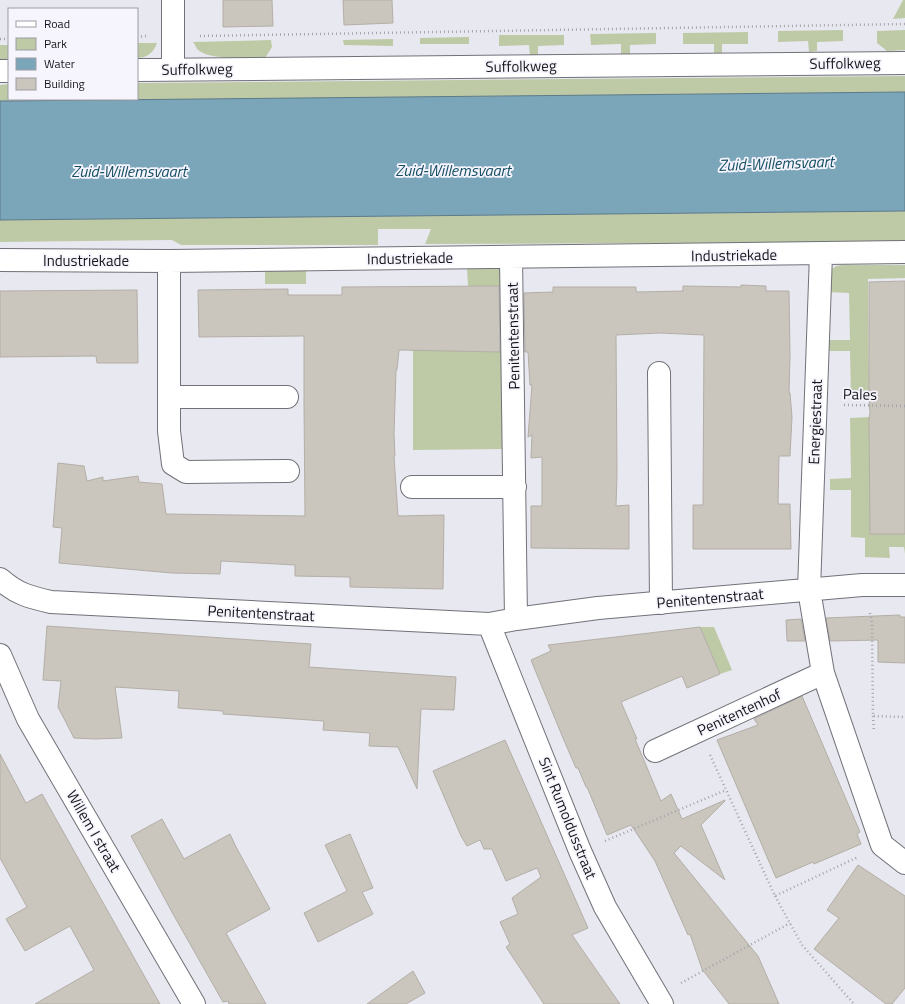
<svg xmlns="http://www.w3.org/2000/svg" width="905" height="1004" viewBox="0 0 905 1004" font-family="'Titillium Web',sans-serif">
  <rect width="100%" height="100%" fill="#e8e8f1"/>
  <path fill="#bdcaa5" d="M903 0H905V18L893 19Z
    M843 30V41L817 42V51L809 52 808 41 778 42V31Z
    M905 30V50L887 51 877 43V31Z
    M748 32V44H722V54H714V44H683V33Z
    M656 33V44L630 45V54L621 55V44L591 45 590 34Z
    M499 35H564V45L538 46V56H530L529 45 499 46Z
    M469 37V44H420V38Z
    M393 39V46L344 45 343 40Z
    M271 40 272 47 265 58C248 57 211 61 198 50 196 48 195 44 193 42Z
    M137 43H157C154 52 147 58 137 58Z
    M0 45H9V60H0Z
    M905 76V92L0 102V85L9 84V99H137V83Z
    M905 211V242L425 244 431 229H378V245H181L172 240 0 242V220Z
    M842 265H905V278L868 279 869 398H851L850 351H827L828 340H850L849 293 827 292 831 270 836 266Z
    M265 268H306V284H265Z
    M467 268H504V286H468Z
    M413 350 504 352V449L413 450Z
    M870 417 905 534V554L904 547H889L890 558 865 557V538L851 537V490H830V479L851 478 850 418Z
    M700 627H714L732 670 720 674Z"/>
  <path fill="#7ba5b8" stroke="#5d7a89" d="M905 92V211L0 220V101Z"/>
  <path fill="#cac5bd" stroke="#b3aea6" d="M223 0H272L273 26 223 27Z
    M343 0H392L393 23 344 25Z
    M905 281V534H870L869 418 870 413 869 398V282Z
    M741 285 766 286V291H789L790 356 789 393H790L792 417 790 456H779L778 504H790L791 549H693V505H703L704 335 660 333 616 335 617 474 616 506 629 505V549L531 548V506H542V457L531 458 532 435 528 437 532 385H530L528 352H525L524 293 553 292V287H636V292L683 291V286L741 287Z
    M499 286 500 352 399 350 397 370H396L394 434 395 456H394L398 516 444 515 443 589 350 587V577L295 576V565L221 561 220 574 172 573 59 563 62 528 53 527 58 463 84 466 87 481 103 477V481L138 476 139 482 162 484 166 514 305 516 304 404V336L199 337 198 290 288 289V295H342V287Z
    M137 290 138 363H97L96 356 0 357V291Z
    M900 615V617H905V663L878 662V640L830 641 826 618Z
    M801 619 805 641H787L786 620Z
    M47 626 311 644 309 667 456 677 454 710 421 709 417 789 398 747 369 746 370 733 323 730 324 721 223 714V711L178 708 179 691 115 687 122 738 95 739 74 738 58 707 61 681 43 680Z
    M700 627 720 674 687 688 682 676 621 702 637 739H635L661 801 671 794 682 819 725 800V801L701 825 725 880 681 846 674 853 758 956 779 1004H729L702 969 690 934 688 935 655 861 631 825 607 835 587 787H586L578 768H576L563 738 531 660 551 651 548 645Z
    M802 696 860 832 857 834 861 844 814 864 813 862 776 878 717 740 758 725 754 719Z
    M505 740 588 928 572 935 620 1004H544L506 947 510 944 500 922 518 914 512 898 541 877 537 868 506 881 492 849H484L480 840 467 846 461 836 433 771Z
    M0 754 26 803 42 794 160 1004H35L94 970 70 926 25 951 6 919 27 907 0 858Z
    M162 819 184 859 230 834 235 845 270 909 226 933 266 1004H229L228 1001 223 1002 173 914 131 836Z
    M350 834 373 888 362 892 373 914 318 942 304 913 347 891 325 845Z
    M858 865 905 896V988L892 1004H886L814 949 839 918 827 910Z
    M413 971 425 993 406 1004H367Z"/>
  <g fill="none" stroke-linecap="round" stroke-linejoin="round">
    <g stroke="#717179" stroke-width="24">
      <path id="minor" d="M173 0V69
        M137 70 905 63
        M0 71H9
        M821 254 809 590 823 673 882 845 905 863
        M511 257 516 619
        M0 260 169 261 905 252
        M659 373 661 603
        M169 397V261
        M287 397H169V431L173 464 186 472 288 471
        M412 487H515
        M0 579C17 594 29 597 51 602L489 624 516 619 598 608 862 585H905
        M489 624 580 851 605 907 662 1004
        M0 655 28 719 194 1004
        M655 751 823 673"/>
    </g>
    <path stroke="#a4a4ab" stroke-width="2.5" stroke-dasharray="1 3" stroke-linecap="butt" d="M200 36 905 24
      M137 37 147 36
      M0 39H9
      M844 405 905 406
      M870 613 872 622 873 716 905 717
      M873 716 874 732
      M710 755 775 896 858 857
      M605 841 726 790
      M775 896 802 945 854 1004
      M681 983 790 923"/>
    <use href="#minor" stroke="#fff" stroke-width="22"/>
  </g>
  <g text-anchor="middle" dominant-baseline="central" stroke-width="3.5" stroke-linejoin="round" paint-order="stroke">
    <g font-size="15" fill="#17161a" stroke="#f6f5fe">
      <text transform="translate(845 63) rotate(-1)">Suffolkweg</text>
      <text transform="translate(521 66) rotate(-1)">Suffolkweg</text>
      <text transform="translate(197 69) rotate(-1)">Suffolkweg</text>
      <text transform="translate(734 255) rotate(-1)">Industriekade</text>
      <text transform="translate(410 258) rotate(-1)">Industriekade</text>
      <text x="86" y="260">Industriekade</text>
      <text transform="translate(513 336) rotate(-91)">Penitentenstraat</text>
      <text transform="translate(860 394) rotate(1)">Pales</text>
      <text transform="translate(815 422) rotate(-88)">Energiestraat</text>
      <text transform="translate(710 598) rotate(-5)">Penitentenstraat</text>
      <text transform="translate(261 613) rotate(3)">Penitentenstraat</text>
      <text transform="translate(739 712) rotate(-25)">Penitentenhof</text>
      <text transform="translate(568 818) rotate(68)">Sint Rumoldusstraat</text>
      <text transform="translate(94 831) rotate(60)">Willem I straat</text>
    </g>
    <g font-size="16" font-style="italic" fill="#154e63" stroke="#f6f5fe">
      <text transform="translate(776 163) rotate(-2)">Zuid-Willemsvaart</text>
      <text x="453" y="170">Zuid-Willemsvaart</text>
      <text x="129" y="171">Zuid-Willemsvaart</text>
    </g>
  </g>
  <rect x="8" y="8" width="130" height="92" fill="#f6f5fe" stroke="#9d9ca3"/>
  <rect x="16" y="21" width="20" height="6" fill="#ffffff" stroke="#9d9ca3"/>
  <text x="44" y="28" font-size="12" fill="#17161a">Road</text>
  <rect x="16" y="38" width="20" height="12" fill="#bdcaa5" stroke="#9d9ca3"/>
  <text x="44" y="48" font-size="12" fill="#17161a">Park</text>
  <rect x="16" y="58" width="20" height="12" fill="#7ba5b8" stroke="#9d9ca3"/>
  <text x="44" y="68" font-size="12" fill="#17161a">Water</text>
  <rect x="16" y="78" width="20" height="12" fill="#cac5bd" stroke="#9d9ca3"/>
  <text x="44" y="88" font-size="12" fill="#17161a">Building</text>
</svg>
